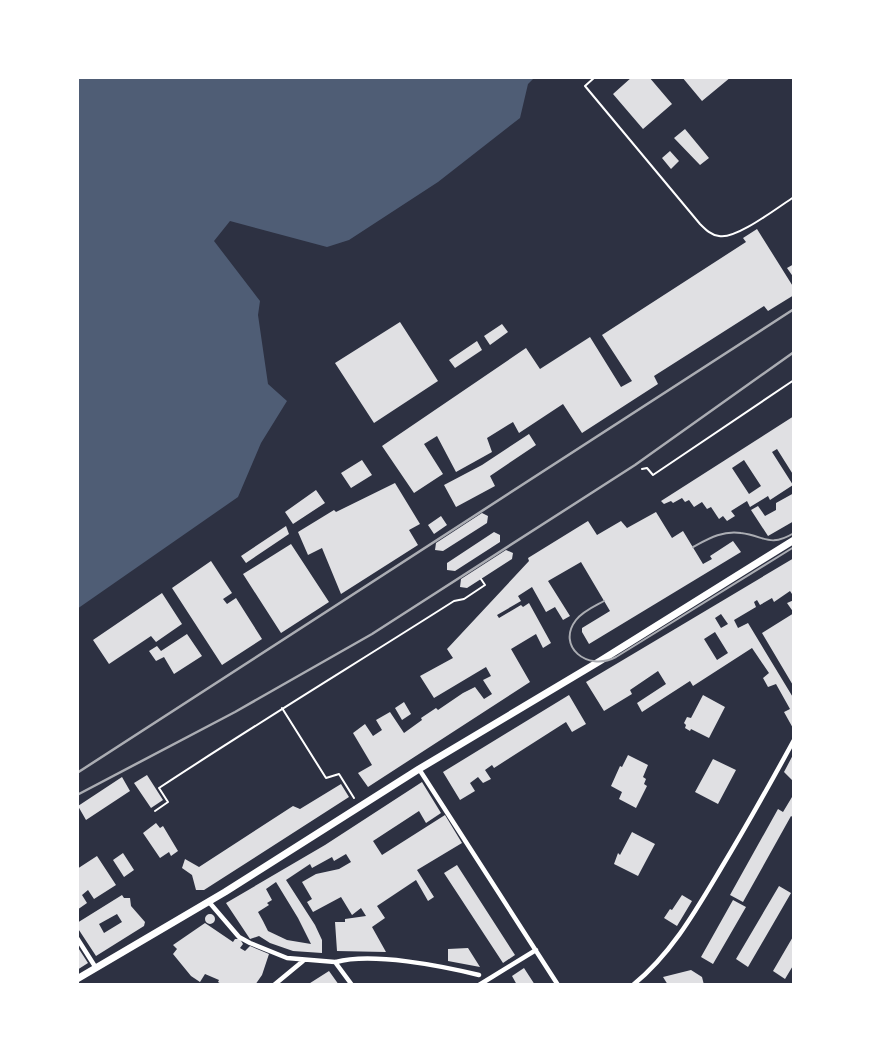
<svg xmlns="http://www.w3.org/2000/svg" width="871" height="1062" viewBox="0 0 871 1062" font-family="'Zilla Slab',serif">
  <rect width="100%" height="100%" fill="#2d3142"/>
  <path fill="#4f5d75" d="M77 77H535L528 84 520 118 438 182 349 240 327 247 230 221 214 241 260 301 258 315 268 384 287 401 261 443 238 497 77 609Z"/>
  <path fill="#e0e0e3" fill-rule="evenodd" d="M632 77H649L672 104 643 129 613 94Z
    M682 77H731L702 101Z
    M685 129 709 158 700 165 674 138Z
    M670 151 679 161 671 169 662 158Z
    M757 229 794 288V295L768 311 764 306 654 376 658 384 582 433 563 404 519 433 513 422 487 438 492 452 456 472 437 436 424 444 443 474 414 493 382 446 526 348 540 369 590 337 621 387 632 381 602 335 746 242 743 238Z
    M794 264V278L787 268Z
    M400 322 438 381 374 423 335 363Z
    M502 324 508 332 490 345 484 336Z
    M477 341 482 350 455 368 449 360Z
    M794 416 792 424 794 428V476L777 449 772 452 793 485 770 500 768 496 750 507 747 501 731 511 735 516 727 521 723 516 719 519 711 507 707 509 702 502 694 507 689 500 685 502 682 498 673 503 671 501 664 504 661 501ZM744 460 761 486 749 494 732 468Z
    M529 434 536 445 490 476 495 486 456 507 444 485 482 465Z
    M362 460 372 475 351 488 341 473Z
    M395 483 420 524 409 530 418 545 341 594 322 548 308 555 298 532 334 510 336 512Z
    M316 490 325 503 293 524 285 512Z
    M794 493V521L768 536 751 510 758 506 765 516 776 510V503Z
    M656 512 672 538 683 531 703 564 712 559 710 556 733 541 741 552 589 644 582 632V628L610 611 581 562 548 581 570 616 563 620 555 607 546 612 532 587 518 596 521 601 497 615 499 618 521 605 523 607 529 603 551 643 543 648 536 634 511 649 530 682 368 787 358 773 372 765 353 733 365 724 373 736 382 730 376 720 390 712 404 733 422 720 421 718 436 708 438 710 463 693 475 687 484 699 492 694 483 680 491 676 486 667 434 698 420 676 453 658 447 649 529 561 528 558 588 521 597 535 621 521 627 528Z
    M482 513 488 516 487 523 443 551 435 550 436 543Z
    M441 516 447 525 434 534 428 525Z
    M286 526 289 534 246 563 241 556Z
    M494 532 500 535V542L455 571 447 570V563Z
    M291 544 329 602 281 633 243 574Z
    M506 550 513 553 512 559 467 588 460 587 461 579Z
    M794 558V597L790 591 774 602 772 598 760 605 757 600 754 602 756 607 734 620 738 628 748 623 794 699V730L784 712 790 709 776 684 768 687 763 678 769 673 752 648 693 686 690 681 642 712 637 703 666 684 658 671 630 690 632 694 604 711 586 682ZM721 614 728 624 721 628 715 618ZM715 632 728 653 717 660 704 639Z
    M211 561 232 593 223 599 227 604 236 598 262 639 222 665 172 588Z
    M162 593 182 624 156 642 151 636 109 664 93 640Z
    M794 600V687L762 633 794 613 787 603Z
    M187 634 202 656 174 674 164 657 156 661 149 651 157 646 161 651Z
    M569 695 586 724 572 732 566 722 494 768 492 765 485 770 491 779 483 783 478 777 470 783 475 791 460 800 443 772Z
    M703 695 725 707 709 738 691 729 690 731 685 728 686 725 684 723 687 717 691 718Z
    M404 702 411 714 402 720 395 708Z
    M794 753V782L784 772Z
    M628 755 648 765 643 777 646 779 644 784 647 786 636 808 619 799 622 792 611 786 620 766 622 767Z
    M713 759 736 770 718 804 695 792Z
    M147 775 163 800 151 808 134 783Z
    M122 777 130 791 86 820 78 806Z
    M422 782 441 813 426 823 419 811 373 841 382 855 445 815 462 843 417 870 434 897 428 901 416 880 377 906 385 918 372 927 386 952 337 951 335 922H345V919L366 916 361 908 352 915 341 897 313 912 307 902 312 899 302 882 316 874 339 869 351 862 346 854 334 861 332 857 312 868 310 864 286 880 315 925 322 940V953L293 951 270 943 259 936 250 939 226 903 325 845ZM276 882 298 918 311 944 287 940 268 931 263 921 258 912 269 905 267 903 272 900 266 889Z
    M341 784 349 797 204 890H196L192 875 182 868 185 859 199 867 293 806 300 809Z
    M792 797 794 798V818L791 816 743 902 730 895 778 809 783 812Z
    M156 823 160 828 163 826 178 851 171 856 169 852 160 858 143 833Z
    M632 832 655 844 638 876 614 864 618 853 620 855Z
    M123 853 134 870 124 877 113 860Z
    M97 856 116 885 94 899 88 890 82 895 87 903 77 910V869Z
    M457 865 515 955 503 963 444 873Z
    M779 886 791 893 748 967 736 959Z
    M122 895 124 898H130L131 906 145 922 144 926 96 956 77 927V923ZM117 914 122 922 104 933 99 924Z
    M682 895 692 901 677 926 664 918 670 909 672 910Z
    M733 900 746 907 713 964 701 957Z
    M205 919a5 5 0 1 1 10 0a5 5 0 1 1-10 0Z
    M205 923 233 942 235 939H240L243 944 240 948 245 951 250 946 269 954 262 975 255 985H223L218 982 219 980 205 974 200 982 191 976 173 954 177 949 173 945Z
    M794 935V964L785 979 773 971Z
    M77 946 88 963 77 970Z
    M468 948 480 967 448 961V949Z
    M524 968 535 985H517L512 976Z
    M691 970 702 977 704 985H668L663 977Z
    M329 971 339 985H307Z"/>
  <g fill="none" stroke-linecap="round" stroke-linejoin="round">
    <path stroke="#fff" stroke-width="2" d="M642 469 647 468 653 475 794 380
      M282 708 326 778 339 774 354 798
      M155 811 168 802 159 788C256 724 355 664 454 601L464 599 485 585 481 579"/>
    <path stroke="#fff" stroke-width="2" d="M595 77 585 86 700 224C706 230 711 235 719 236 736 240 778 207 794 197"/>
    <path stroke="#fff" stroke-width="4.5" d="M419 769 558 985
      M209 902 239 937 250 943 287 958 335 962 352 985
      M77 938 96 968
      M336 962C372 952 442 966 479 975
      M274 985 303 961
      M479 985 536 950
      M633 985C671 954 695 912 720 870 746 827 770 784 794 740"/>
    <path stroke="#fff" stroke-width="7" d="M77 979 225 892 419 769 600 661 794 540"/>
    <path stroke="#abadb3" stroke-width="2" d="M693 547C708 539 723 530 741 533 765 536 769 548 794 533
      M604 601C595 606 583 611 576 620 556 646 587 672 616 657L794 547"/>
    <path stroke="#abadb3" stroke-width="2.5" d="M77 773 794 309
      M77 795 235 712 372 634 635 465 794 352"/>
  </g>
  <rect width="871" height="1062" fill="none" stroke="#ffffff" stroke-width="158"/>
</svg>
